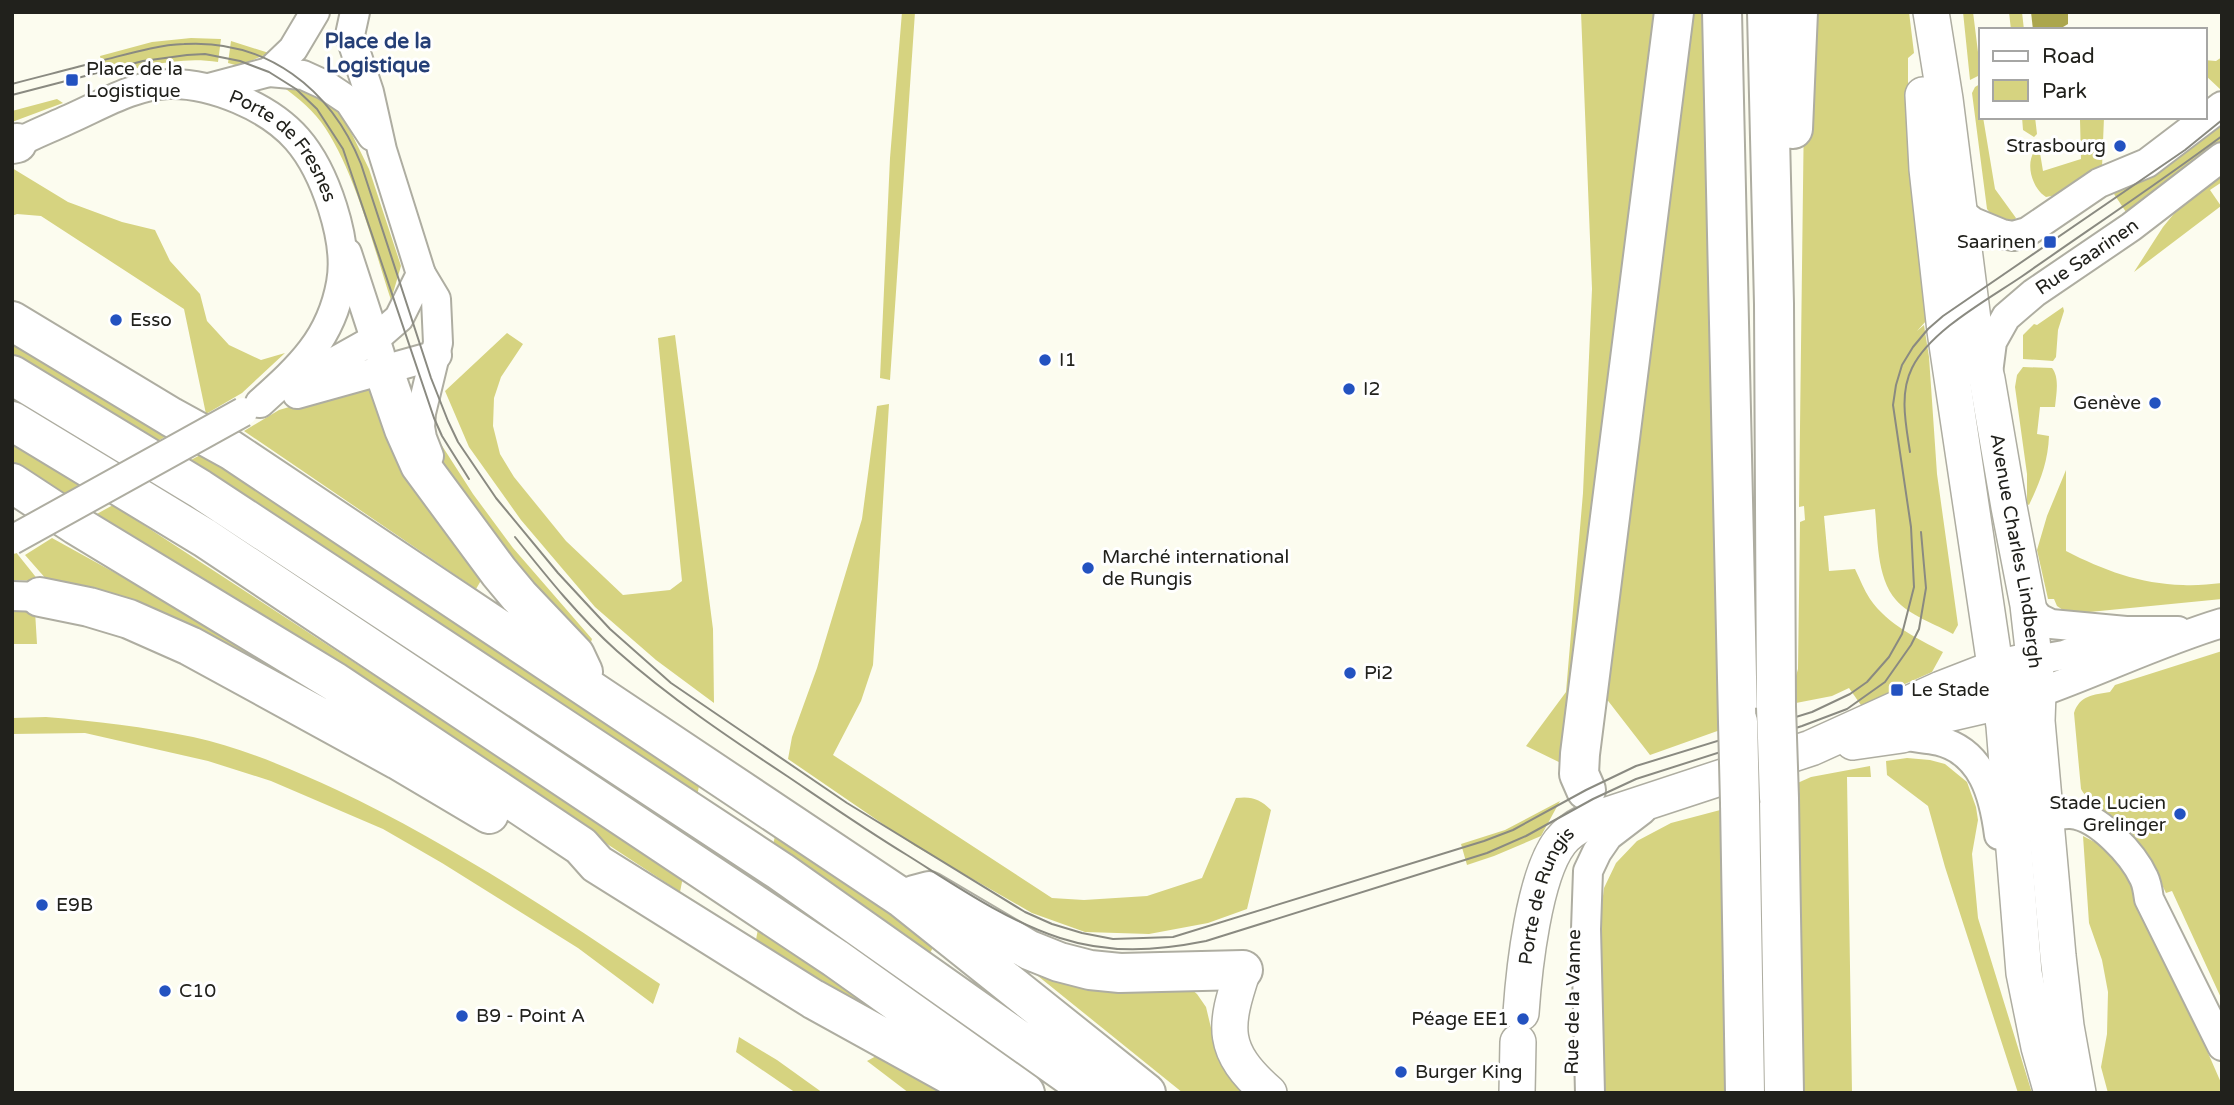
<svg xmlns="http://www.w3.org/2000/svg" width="2234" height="1105" viewBox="0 0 2234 1105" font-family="'Varela Round',sans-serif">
  <rect width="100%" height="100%" fill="#fcfcef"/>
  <path fill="#d6d380" d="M902 12H915L890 380 880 378 890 158Z
    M1581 12H1664L1567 766 1526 746 1566 692 1583 493 1592 289Z
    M1684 12H1710L1723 729 1650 755 1602 693Z
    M1812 12H1909L1914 53 1908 58V146L1926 321 1917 331 1924 325 1929 357 1937 474 1958 625 1953 634C1937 625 1907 614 1896 600 1876 577 1878 537 1875 509L1824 516 1829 571 1855 569C1860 579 1864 590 1870 599 1888 625 1917 638 1943 652L1932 672 1889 691 1891 698 1863 708 1849 688 1832 696 1796 703 1793 702 1794 683 1798 669 1800 522 1805 520 1804 506 1799 507 1804 108Z
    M1963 12H1973L1980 68V75L1970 80Z
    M2009 12H2022L2024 30H2011Z
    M191 38 221 39 218 62C179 56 143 67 105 76L100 56 152 42Z
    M231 41 269 53 239 66 228 63Z
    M2222 57V89L2221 90 2204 74V60L2216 61Z
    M276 82 322 90 344 118 369 169 401 266 391 300C373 246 354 167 321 122 309 106 293 94 276 82Z
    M1980 84V117H1983L1995 189 2016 218 2012 223 1995 219 1987 209 1972 93 1975 87Z
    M57 99 63 103 12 122V111Z
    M2222 115V142L2126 212 2114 194Z
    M2022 117H2035L2037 134 2034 137 2023 130Z
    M2085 117H2104L2102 168 2057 195 2046 197C2031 188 2023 158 2039 147L2043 171 2081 159 2080 120Z
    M12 168 68 202 122 222 155 230 170 261 200 294 207 321 229 345 261 360 285 353 242 393 206 414 184 309 41 216 17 214 12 216Z
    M2222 170V182L2210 190 2221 206 2134 272 2163 227 2182 204Z
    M2063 307 2064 311 2058 330 2056 357 2053 361 2023 359V335L2034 324 2037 325Z
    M507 333 523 344 501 377 494 398 493 426 500 454 514 477 566 541 623 595 670 590 682 581 658 338 675 335 713 629 714 703 656 660 595 607 521 520 469 447 445 391Z
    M12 338 170 434 156 442 12 356Z
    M2023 367 2052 368C2060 378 2056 395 2055 407H2040L2037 434 2049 436C2048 462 2040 482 2029 505L2027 504V474L2015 387 2017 375Z
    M381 380 486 572 476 589 244 431 279 410Z
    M889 404 873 665 861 701 833 755 1052 898 1084 900 1147 896 1202 878 1236 798C1252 796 1260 799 1271 810L1247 909 1208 923 1149 934 1085 932 1032 913 915 846 788 759 792 737 817 668 862 519 877 406Z
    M437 438 473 494 513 548 592 639 588 651 465 502 436 451Z
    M12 445 80 485 64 495 12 464Z
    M204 453 700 780 697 797 189 461Z
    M2066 470V551C2103 570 2140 584 2183 585 2196 586 2209 584 2222 583V599L2069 614 2057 606 2054 599H2048L2037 550 2047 516Z
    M113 505 683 877 680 892 273 624 95 515Z
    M52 538 146 590 391 738 47 580 25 555Z
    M15 551 39 581 12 580V553Z
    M35 611 37 644H12V612Z
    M2222 651V1000L2172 891 2166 893C2154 867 2144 843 2122 824 2109 812 2089 804 2081 789L2074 713C2080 695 2093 695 2110 692L2115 685Z
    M46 717C95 721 145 727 193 737 242 748 292 769 337 790 451 844 556 914 660 984L653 1004 578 948 442 863 383 829 271 781 208 761 85 733 12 734V718Z
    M1907 758 1930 760 1945 764 1967 782 1976 807 1978 820 1972 854 1978 918 2032 1093H2018L1945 867 1928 806 1887 775 1886 761Z
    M1870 766 1871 777H1847L1852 1093H1800L1793 785 1811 777Z
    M1560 801 1541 836 1494 856 1467 865 1461 844 1505 830Z
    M1724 809V861L1721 870 1726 1093H1604L1598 936 1604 888 1616 863 1637 841 1671 823Z
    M776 830 936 942 930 953 773 846Z
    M2083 836 2108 849 2124 869 2141 899 2222 1085V1093H2108L2101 1067 2107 1034 2108 992 2102 960 2089 923Z
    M758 929 910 1034 755 945Z
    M1032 964 1185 984 1197 994 1206 1007 1217 1053 1235 1080 1250 1093H1183L1033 972Z
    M739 1037 777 1060 823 1093H796L736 1052Z
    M878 1055 942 1093H909L867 1061Z"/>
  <path fill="#aba64d" d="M2031 12H2068V24L2058 30H2033Z"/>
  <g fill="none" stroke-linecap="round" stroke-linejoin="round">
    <g stroke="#aeada1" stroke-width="32">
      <g id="minor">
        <path d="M269 72 303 75 325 85 349 101 372 136"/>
        <path d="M209 88 269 72 293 49 315 12"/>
        <path id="s1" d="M12 146C29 136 48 129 65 121 98 107 132 85 169 84 212 83 269 107 297 139 325 171 349 241 341 283 331 339 300 367 260 403"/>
        <path d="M1959 211 1973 222 2002 234 2013 236 2027 232 2099 183 2147 163 2222 106"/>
        <path d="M347 253 380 354"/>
        <path d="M421 274 436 299 438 343 421 413 420 427 422 438 429 456"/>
        <path id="s2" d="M1988 373 1992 342 2006 317 2034 293 2131 227 2222 157"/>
        <path d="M293 385 375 339 399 318 421 274 382 150 369 92 350 35 355 12"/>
        <path d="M297 394 437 355"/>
        <path d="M12 596 40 597"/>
        <path d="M2028 605 2039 618 2051 624 2126 631H2178"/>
        <path d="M2036 660 2064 655 2117 635"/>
        <path d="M2038 693C2100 671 2159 642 2222 623"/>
        <path d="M1902 735C1914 738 1927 738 1939 741 1983 752 1994 796 1999 835"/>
        <path d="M2028 823C2042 820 2058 813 2071 814 2098 816 2133 854 2144 878 2147 884 2148 892 2149 899L2222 1046"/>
        <path d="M1590 1093 1586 929 1588 871 1597 852 1608 836 1642 810"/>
      </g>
    </g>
    <g stroke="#aeada1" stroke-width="38">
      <g id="major">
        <path id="s3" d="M1931 12 1945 99 1974 328 1987 379 2009 507 2028 605 2038 693 2037 721 2058 956 2066 1026 2078 1093"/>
        <path d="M1923 95 1927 169 1945 331 2004 726 2024 973 2039 1047 2052 1093"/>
        <path d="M1853 742 1902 735 1943 715 2021 697"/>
        <path d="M1243 970C1224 1027 1220 1050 1269 1093"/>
        <path id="s4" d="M1521 1013C1524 969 1534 876 1560 842 1567 833 1576 827 1586 822L1811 748 1941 689 1995 668 2018 663"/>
        <path d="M1517 1093 1518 1042"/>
      </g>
    </g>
    <g stroke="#aeada1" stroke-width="42">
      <path id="highway" d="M1722 12 1738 722
        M1767 12 1774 304 1776 707
        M1793 129 1798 12
        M12 144 17 143
        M12 321 171 417 231 450 902 898 1146 1093
        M384 371 404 429 420 465 499 572 519 596 575 655 583 672
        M12 375 200 489 780 871 1094 1093
        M12 421 205 538 835 958 1025 1093
        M12 483 76 525 335 682 581 846 597 864 813 999 983 1093
        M40 597 89 607 129 619 190 646 398 760 489 814
        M1586 790 1579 774 1580 754 1674 12
        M1779 798 1784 1093
        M1740 803 1745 1093
        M914 895 929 891 1029 950 1059 962 1090 970 1120 973 1243 970"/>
    </g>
    <use href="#minor" stroke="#fff" stroke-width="28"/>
    <use href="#major" stroke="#fff" stroke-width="35"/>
    <use href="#highway" stroke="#fff" stroke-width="38"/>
    <path stroke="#8a8a81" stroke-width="2" d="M12 84C42 76 71 69 100 61 128 54 156 45 184 44 267 39 331 89 361 164L431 378 448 421 458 442 496 498 558 573 610 629 671 683 847 803 1025 912 1052 924 1082 933 1113 939 1173 937 1484 841 1513 830 1586 790 1636 766 1812 712 1850 694 1867 682 1889 657 1902 634 1914 587 1911 527 1893 405 1896 385 1902 365 1913 347 1928 329 1943 316 2185 150 2222 120
      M12 95 143 61 187 55 205 54 240 61 269 72 296 89 317 109 343 149 434 418 442 436 469 479
      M1910 452C1906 425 1899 394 1912 368 1930 331 1987 300 2021 277 2088 230 2156 185 2222 136
      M515 537C547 577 579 617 617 651 670 698 728 737 787 776 827 803 866 830 907 855 955 885 1005 920 1060 938 1109 954 1156 951 1206 941L1487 853 1526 836 1593 799 1636 779 1802 726 1847 709 1885 682 1911 645 1919 629 1926 588 1921 532"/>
    <g stroke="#aeada1" stroke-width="32" stroke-linecap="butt">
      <path id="minor-bridge" d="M12 540 243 412"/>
    </g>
    <g stroke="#aeada1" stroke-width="42" stroke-linecap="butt">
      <path id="highway-bridge" d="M1776 707 1779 798
        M1738 722 1740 803"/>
    </g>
    <use href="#minor-bridge" stroke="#fff" stroke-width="28"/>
    <use href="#highway-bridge" stroke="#fff" stroke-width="38"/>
  </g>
  <g fill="#2352c0" stroke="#fff" stroke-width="2.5">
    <rect x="65" y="73" width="14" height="14" rx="3.5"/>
    <circle cx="2120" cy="146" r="7"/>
    <rect x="2043" y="235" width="14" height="14" rx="3.5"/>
    <circle cx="116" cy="320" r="7"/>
    <circle cx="1045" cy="360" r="7"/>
    <circle cx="1349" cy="389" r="7"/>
    <circle cx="2155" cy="403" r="7"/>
    <circle cx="1088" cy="568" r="7"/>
    <circle cx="1350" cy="673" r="7"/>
    <rect x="1890" y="683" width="14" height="14" rx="3.5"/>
    <circle cx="2180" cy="814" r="7"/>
    <circle cx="42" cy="905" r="7"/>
    <circle cx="165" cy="991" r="7"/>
    <circle cx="462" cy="1016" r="7"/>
    <circle cx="1523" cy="1019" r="7"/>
    <circle cx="1401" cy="1072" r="7"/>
  </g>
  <g text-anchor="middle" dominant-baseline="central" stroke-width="6" stroke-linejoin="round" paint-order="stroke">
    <g font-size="19" fill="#21211c" stroke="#fff" text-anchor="start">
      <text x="86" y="69">Place de la<tspan x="86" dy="22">Logistique</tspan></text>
      <text x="2106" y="146" text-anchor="end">Strasbourg</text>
      <text x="2036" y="242" text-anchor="end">Saarinen</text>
      <text x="130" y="320">Esso</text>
      <text x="1059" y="360">I1</text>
      <text x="1363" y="389">I2</text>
      <text x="2141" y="403" text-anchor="end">Genève</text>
      <text x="1102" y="557">Marché international<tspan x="1102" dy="22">de Rungis</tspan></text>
      <text x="1364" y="673">Pi2</text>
      <text x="1911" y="690">Le Stade</text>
      <text x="2166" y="803" text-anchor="end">Stade Lucien<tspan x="2166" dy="22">Grelinger</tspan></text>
      <text x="56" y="905">E9B</text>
      <text x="179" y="991">C10</text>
      <text x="476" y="1016">B9 - Point A</text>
      <text x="1509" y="1019" text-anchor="end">Péage EE1</text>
      <text x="1415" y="1072">Burger King</text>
    </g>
    <g font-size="19" fill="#21211c" stroke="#fff">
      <text stroke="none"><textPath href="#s1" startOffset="308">Porte de Fresnes</textPath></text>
      <text stroke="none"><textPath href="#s2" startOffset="161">Rue Saarinen</textPath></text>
      <text stroke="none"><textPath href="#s3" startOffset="546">Avenue Charles Lindbergh</textPath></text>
      <text stroke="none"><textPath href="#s4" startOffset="121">Porte de Rungis</textPath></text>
      <text transform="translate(1573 1002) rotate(-89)">Rue de la Vanne</text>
    </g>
    <g font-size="21" font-weight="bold" fill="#253f76" stroke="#fff">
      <text x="378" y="41">Place de la<tspan x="378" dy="24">Logistique</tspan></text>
    </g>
  </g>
  <rect width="2234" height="1105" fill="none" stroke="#21211c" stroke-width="28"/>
  <rect x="1979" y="28" width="228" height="91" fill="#ffffff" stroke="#a6a6a4" stroke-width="2"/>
  <rect x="1993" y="51" width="35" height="10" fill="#ffffff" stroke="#a6a6a4" stroke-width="2"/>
  <text x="2042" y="63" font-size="21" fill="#21211c">Road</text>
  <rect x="1993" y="80" width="35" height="21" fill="#d6d380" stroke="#a6a6a4" stroke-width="2"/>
  <text x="2042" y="98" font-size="21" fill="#21211c">Park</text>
</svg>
